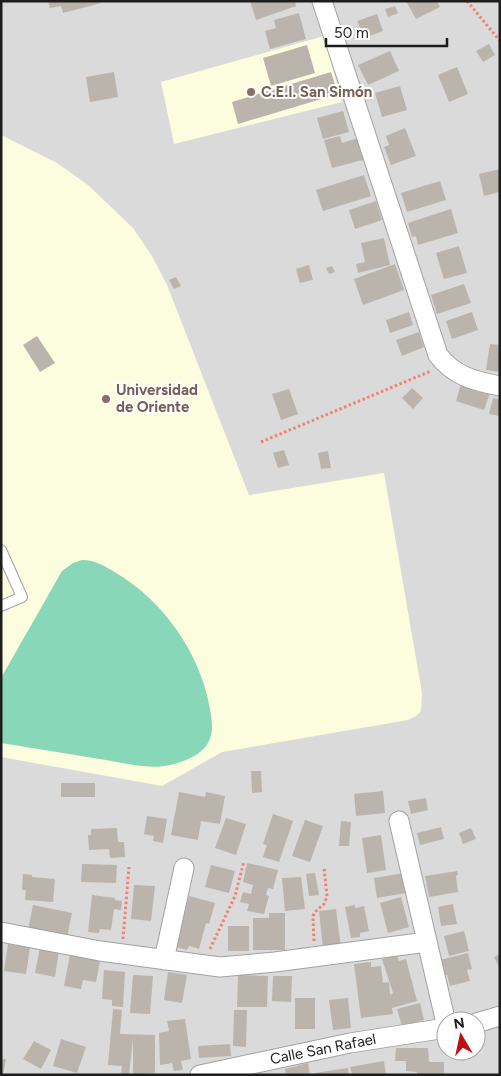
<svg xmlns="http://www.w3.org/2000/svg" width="501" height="1076" viewBox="0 0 501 1076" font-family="Figtree,sans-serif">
  <rect width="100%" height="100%" fill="#eeebe4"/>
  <path fill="#dbdada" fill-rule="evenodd" d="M1 1H500V1075H1ZM446 1021H476V1051H446Z"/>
  <path fill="#fcfcde" d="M324 36 342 102 174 144 161 82Z
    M1 135 57 163 88 185 133 228 152 256 167 285 249 495 384 473 422 693 421 711 416 716 408 720 222 752 162 786 1 757Z"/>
  <path fill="#88d7b9" d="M82 560C95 560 105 566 116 573 164 601 201 655 210 709 212 721 214 732 208 743 202 755 183 762 170 765 149 770 126 763 106 760 71 754 36 749 1 743V678L62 571 73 563Z"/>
  <path fill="#bab4ad" d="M48 1H100L101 3 63 13 61 6 50 8Z
    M250 1H295L296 6 256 20Z
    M406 1H437L440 7 416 19Z
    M395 6 398 13 388 17 385 9Z
    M299 13 306 39 270 49 265 31 276 28 274 20Z
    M377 14 383 31 364 38 357 21Z
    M489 44 495 55 483 62 476 51Z
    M307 45 315 73 271 86 263 58Z
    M390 51 399 71 368 85 358 65Z
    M457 67 468 94 449 102 438 75Z
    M114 72 118 97 90 102 86 77Z
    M331 72 338 94 238 124 232 102Z
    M400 86 407 110 382 117 375 93Z
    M343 111 349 132 323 139 317 118Z
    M405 128 416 156 391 165 384 147 389 145 386 136Z
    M340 136 342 143 358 138 363 160 332 168 324 140Z
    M500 169V192L484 196 479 174Z
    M364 175 371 196 323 211 316 190Z
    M440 181 446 200 407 212 401 193Z
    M376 201 382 220 355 229 349 210Z
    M451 209 458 233 418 245 416 236 412 237 408 223Z
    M384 238 390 265 358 273 356 264 365 262 361 243Z
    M459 246 467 273 444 279 436 253Z
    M395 264 404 290 363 305 354 279Z
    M309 265 313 280 300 283 296 269Z
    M332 266 335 272 329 274 326 268Z
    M176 277 181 286 174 289 169 280Z
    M464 284 471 303 437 314 431 295Z
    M409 312 413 325 390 333 386 320Z
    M472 312 478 330 452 339 446 321Z
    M419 332 424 347 402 356 396 340Z
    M37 336 55 363 40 372 23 345Z
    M490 344 500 345V372L486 370Z
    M461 384 490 393 484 410 456 401Z
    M412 388 423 398 413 409 402 398Z
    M289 389 298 414 281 420 272 394Z
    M493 398 500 399V416L489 414Z
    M284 450 289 465 278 468 273 453Z
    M328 451 331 468 321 469 318 453Z
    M251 771H261L262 792 252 793Z
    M61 783H95V797H61Z
    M383 791 385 813 356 816 354 794Z
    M179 792 205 797 206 792 225 796 220 824 201 821 198 840 171 835Z
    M426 798 428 810 411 814 408 801Z
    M273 814 293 821 279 862 263 857 267 845 263 844Z
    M147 816 167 819 163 843 153 841 154 836 144 834Z
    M226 818 246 824 236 855 215 848Z
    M305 820 323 826 310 862 292 856Z
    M341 821 351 822 349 846H339Z
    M441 827 444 839 420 845 417 833Z
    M117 828 118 842H124L125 857 110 858 109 849 89 850 88 835H91V829Z
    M471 828 476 839 463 844 459 833Z
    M381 835 386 870 367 873 362 838Z
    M247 863 278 870 273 889 268 888 266 895 269 896 264 914 247 911 249 904 240 902 243 892 251 894 253 885 243 882Z
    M82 864 117 865 116 883 81 882Z
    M211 865 235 871 229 893 205 887Z
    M457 871 458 875 456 876 458 892 429 897 425 876Z
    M315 873 319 895 309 896 306 874Z
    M404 873 407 893 377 898 374 878Z
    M23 874 32 875V877L55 879 53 902 25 900 26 890H22Z
    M301 877 305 909 285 911 282 878Z
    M134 885 155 886 151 921 131 919Z
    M92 895 115 898V900L122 901 121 910 114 909 111 930 100 929 99 933 88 932Z
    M189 896 215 903 209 924 206 923 199 949 189 946 187 950 176 947Z
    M401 897 409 927 388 933 380 903Z
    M453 904 457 924 441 926 438 907Z
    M33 905 72 913 67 938 28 930Z
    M355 905V908L364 906 369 931 360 933V937L351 938 345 907Z
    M336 909 341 947 323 949 319 911Z
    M269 913H285V950H253V918H269Z
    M228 926H249V951H228Z
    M464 931 469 951 449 956 444 936Z
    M8 944 30 948 26 974 4 971Z
    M40 947 59 950 55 977 35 973Z
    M468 953 472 969 467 970 470 981 450 986 447 975H444L440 960Z
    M500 954V969L494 957Z
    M70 955 100 961 96 982 83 980 81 989 64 986Z
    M397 955 399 961 406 959 417 1001 392 1008 393 1014 361 1018 354 964 371 962V967L381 966 383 983 389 982 390 995 393 993 382 959Z
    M104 970 125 972 123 1007 112 1006V1000L102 999Z
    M168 972 187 975 182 1003 164 1000Z
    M133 975 153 976 150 1014 130 1013Z
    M238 975 268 976 267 1007H237Z
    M273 976H292L291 1002 272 1001Z
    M295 998H315V1029H295Z
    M348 998 351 1028 333 1030 329 1000Z
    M420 1003 424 1020 402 1026 397 1009Z
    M113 1009 122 1010 120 1034 155 1035V1073L133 1075V1038L129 1075H121L122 1066 108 1065Z
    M234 1010H247L246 1047 233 1046Z
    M185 1019 191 1059 181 1061 183 1070 174 1071 172 1063 160 1065 159 1033 169 1031 167 1021Z
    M61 1039 86 1047 77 1073 53 1066Z
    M34 1041 51 1050 41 1069 23 1059Z
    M230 1044 231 1056 199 1058 198 1046Z
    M396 1048H428L429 1062H444V1075H417V1072L406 1071V1061H395Z
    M1 1059H6L3 1075H1Z
    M384 1061 386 1075H352L350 1067Z
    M308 1063 310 1075H286L285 1069Z
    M348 1068 349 1075H315V1073Z"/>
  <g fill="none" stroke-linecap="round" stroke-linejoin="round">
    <g stroke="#a1a1a1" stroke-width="12">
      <path id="service" d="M1 550 22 597 1 606"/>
    </g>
    <g stroke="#a1a1a1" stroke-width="21">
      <path id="minor" d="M322 1 438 355C454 376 474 381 500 386
        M399 821 446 1023
        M1 932 100 951 220 967 275 962 427 942
        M164 960 184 868
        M476 1023 500 1016
        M200 1075 350 1043 446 1028"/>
    </g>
    <path stroke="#ef8274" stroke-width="3" stroke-dasharray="2.5 2.5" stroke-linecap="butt" d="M467 1 500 41
      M261 442 431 371
      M123 939 129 867
      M314 941 313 916 315 912 324 904 327 897 324 867
      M210 949 235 896 244 861"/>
    <use href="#service" stroke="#fff" stroke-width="10"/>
    <use href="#minor" stroke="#fff" stroke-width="19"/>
  </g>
  <g fill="#8d6e63" stroke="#fff" stroke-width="2">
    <circle cx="251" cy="92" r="5"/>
    <circle cx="106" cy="399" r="5"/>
  </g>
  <g text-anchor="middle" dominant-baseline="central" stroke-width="4" stroke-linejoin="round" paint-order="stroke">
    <g font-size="15" font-weight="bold" fill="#785e54" stroke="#fff" text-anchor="start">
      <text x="261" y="92">C.E.I. San Simón</text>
      <text x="116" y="390">Universidad<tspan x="116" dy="17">de Oriente</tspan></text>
    </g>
    <g font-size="15" fill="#1d1d1d" stroke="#fff">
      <text transform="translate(323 1049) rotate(-11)">Calle San Rafael</text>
    </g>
  </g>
  <rect width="501" height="1076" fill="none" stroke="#1d1d1d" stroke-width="5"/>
  <g transform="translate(461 1036) rotate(351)"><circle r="24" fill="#ffffff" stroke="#a5a5a5"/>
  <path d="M0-4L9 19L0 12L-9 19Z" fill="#bb120f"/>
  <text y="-8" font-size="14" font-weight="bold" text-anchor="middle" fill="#1d1d1d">N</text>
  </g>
  <path d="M326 38v8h121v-8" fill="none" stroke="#1d1d1d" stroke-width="2.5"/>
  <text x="334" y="38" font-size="15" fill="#1d1d1d" stroke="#ffffff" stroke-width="4" paint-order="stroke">50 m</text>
</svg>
